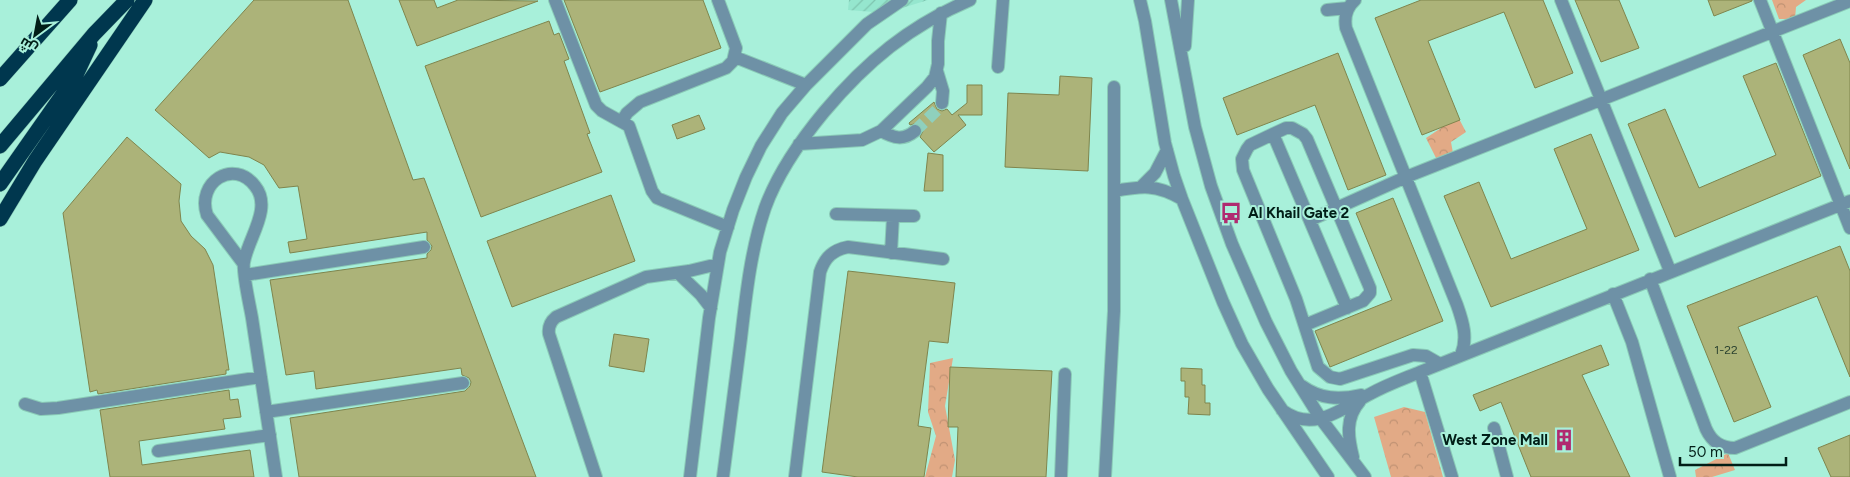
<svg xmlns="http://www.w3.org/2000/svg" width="1850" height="477" viewBox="0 0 1850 477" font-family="Figtree,Cairo,sans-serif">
  <defs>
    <pattern id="industrial-furrows" width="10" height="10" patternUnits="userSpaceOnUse" patternTransform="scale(1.25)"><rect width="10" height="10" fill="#95e6ce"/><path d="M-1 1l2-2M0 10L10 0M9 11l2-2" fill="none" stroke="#7fc5b0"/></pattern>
    <pattern id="park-crowns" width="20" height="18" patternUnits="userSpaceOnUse" patternTransform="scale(1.25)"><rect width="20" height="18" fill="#e2aa86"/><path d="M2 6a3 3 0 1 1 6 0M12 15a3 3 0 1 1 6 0" fill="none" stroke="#c09273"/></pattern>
  </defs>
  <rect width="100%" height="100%" fill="#a8f0da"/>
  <path fill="url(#industrial-furrows)" d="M849 0H928L886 13 848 10Z"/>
  <path fill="url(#park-crowns)" d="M1772 0H1806L1796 7 1795 19H1779Z
    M1456 113 1466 132 1451 142 1453 153 1437 160 1426 138 1441 128 1442 119Z
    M953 358 945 406 955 460 952 477H925L936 436 928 412 930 363Z
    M1404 407 1425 412 1443 477H1391L1374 417Z
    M1728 453 1735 470 1712 477H1696L1695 470Z"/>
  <path fill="#acb379" stroke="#7f854d" d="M254 0H348L413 180 424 178 536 477H299L290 418 465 391 470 386 471 382 469 378 462 375 461 368 316 389 314 371 286 375 270 280 427 258V254L431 250 432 246 427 240V232L290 253 288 242 307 239 298 186 279 188 264 165 249 157 220 152 209 158 155 110Z
    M399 0H434L437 8 458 0 538 1 417 46Z
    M564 0H703L721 48 600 92Z
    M1421 0H1543L1573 73 1535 88 1504 12 1428 41 1460 120 1422 135 1375 18Z
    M1575 0H1619L1639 48 1601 62Z
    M1708 0H1752V1L1714 16Z
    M549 21 554 35 559 33 569 59 564 61 590 133 587 134 602 172 481 217 425 66Z
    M1840 39 1850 63V169L1803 55Z
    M1338 53 1386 175 1348 190 1315 105 1237 135 1223 98Z
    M1776 63 1821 176 1675 237 1628 124 1665 109 1699 188 1776 155 1743 76Z
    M1060 76 1092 78 1088 171 1005 167 1008 93 1059 95Z
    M967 85H982V115H958L966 125 934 152 920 137 923 131 921 126 918 123 910 125 909 123 934 102 937 109 942 111 947 109 952 115 967 103Z
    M699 115 705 129 677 139 672 125Z
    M1591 134 1639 250 1491 307 1444 196 1479 182 1511 259 1587 229 1554 149Z
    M127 137 181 184 179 201 181 221 191 236 205 249 213 265 229 370H226V374L98 394 97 390 90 392 63 213Z
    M928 153 943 155V191H924Z
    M611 195 635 261 512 307 487 241Z
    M1393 198 1443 321 1330 367 1315 331 1392 300 1356 213Z
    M1840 246 1850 271V377L1817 296 1738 327 1771 407 1734 422 1687 306Z
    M848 271 955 283 948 343 929 341 918 426 931 428 924 477H858L822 472Z
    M614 334 649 339 644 372 609 366Z
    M1601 345 1609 365 1582 375 1630 477H1531L1501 402 1480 411 1473 395Z
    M950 367 1052 371 1046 477H956L958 427H948Z
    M1181 368 1202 369V385H1205V403H1210V415L1188 414 1189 397H1185V381H1181Z
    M229 390 230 400 238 399 241 417 223 419 225 429 139 441 142 465 250 450 254 477H110L100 410Z
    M1850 435V477H1831L1818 448Z"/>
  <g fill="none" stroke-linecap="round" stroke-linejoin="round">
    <path stroke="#8fd0bd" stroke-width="12" stroke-dasharray="12 6" stroke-linecap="butt" d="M915 131 939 108 942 103"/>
    <g stroke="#8acab7" stroke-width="14">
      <path id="minor" d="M555 0 596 105 602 111 629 126 652 191 657 198 728 227
        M1140 0 1145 21 1165 143 1174 176 1182 199 1223 302 1242 344 1268 389 1328 477
        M1171 0 1195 127 1211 186 1232 244 1266 322 1291 371 1321 419 1365 477
        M1355 0C1346 8 1344 17 1346 28L1457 305C1463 322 1468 338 1461 355
        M1561 0 1670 271
        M1760 0 1850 228
        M1327 10 1348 8
        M1185 46 1188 0
        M735 57 806 85
        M998 67 1003 0
        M937 71 943 91 942 103
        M622 121 627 113 640 102 726 68 733 61 736 48 718 0
        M881 131C894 138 903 141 915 131
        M1273 134 1347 308
        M799 144 862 140 881 131 927 87 935 77 938 64V41L941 13
        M1141 187 1155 173 1167 150
        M1114 191C1142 186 1156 184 1182 199
        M836 214 914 216
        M1310 220 1406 177 1850 1
        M891 253 893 216
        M243 263 207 215C196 182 234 158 255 186 273 208 248 238 244 262 242 272 250 306 252 318 260 371 268 424 276 477
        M678 273 701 295 711 308
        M245 275 424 247
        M1650 279 1706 429C1712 442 1721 448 1735 448L1850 402
        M1613 294 1632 342 1670 477
        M1305 325 1363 301 1370 293V288L1307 139 1303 134 1292 128H1286L1273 134 1250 145 1247 149 1242 159 1243 170 1296 299 1318 367 1330 377 1340 379 1413 355 1426 356 1440 364
        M1420 372 1452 477
        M1302 386C1320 399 1339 400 1361 395
        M25 404 41 409 58 408 261 377
        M1282 410C1314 434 1342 408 1370 394 1386 385 1403 379 1420 372L1850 201
        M266 412 463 383
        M1494 428 1507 477
        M158 451 270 435
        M1353 457C1348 437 1345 418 1360 401
        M596 477 549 334C548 327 550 322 556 317L646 277 689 271 718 264
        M690 477 709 318 720 252 733 210 746 177 761 146 782 113 806 85 867 24 902 0
        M723 477C729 431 735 384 741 338 746 295 751 249 765 208 778 172 800 141 824 112 866 62 909 26 970 0
        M795 477 820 272C825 257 833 250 848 247L943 259
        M1061 477 1065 374
        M1105 477 1114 311V87"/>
    </g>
    <g stroke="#8acab7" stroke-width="16">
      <path id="highway" d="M0 79 70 0
        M0 146 94 34 127 0
        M0 184 75 77 90 45
        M0 219 35 161 145 0"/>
    </g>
    <use href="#minor" stroke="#6e91a6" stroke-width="12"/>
    <use href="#highway" stroke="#00374e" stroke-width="15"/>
  </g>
  <defs>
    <g id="bus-bare" transform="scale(1.725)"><path d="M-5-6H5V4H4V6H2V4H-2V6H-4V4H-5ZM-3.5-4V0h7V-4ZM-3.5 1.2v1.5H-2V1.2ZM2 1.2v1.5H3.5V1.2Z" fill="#b02a70" stroke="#a8f0da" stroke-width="2.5" paint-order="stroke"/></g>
    <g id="building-bare" transform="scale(1.725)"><path d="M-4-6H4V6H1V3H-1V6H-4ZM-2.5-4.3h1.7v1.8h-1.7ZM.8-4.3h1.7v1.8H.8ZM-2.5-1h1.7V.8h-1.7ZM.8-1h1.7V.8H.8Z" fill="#b02a70" stroke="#a8f0da" stroke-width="2.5" paint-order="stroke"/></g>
  </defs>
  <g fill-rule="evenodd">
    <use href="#bus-bare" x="1231" y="213"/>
    <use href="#building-bare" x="1564" y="440"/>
  </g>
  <g text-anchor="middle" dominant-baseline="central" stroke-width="4" stroke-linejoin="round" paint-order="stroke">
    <g font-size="12" fill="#2c4330">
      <text x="1726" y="350">1-22</text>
    </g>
    <g font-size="15" font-weight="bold" fill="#011e17" stroke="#a8f0da" text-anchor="start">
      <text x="1248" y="213">Al Khail Gate 2</text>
      <text x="1548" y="440" text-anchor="end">West Zone Mall</text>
    </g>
  </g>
  <g transform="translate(35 35) rotate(212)" stroke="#a8f0da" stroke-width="4" paint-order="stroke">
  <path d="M0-4L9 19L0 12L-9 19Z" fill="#011e17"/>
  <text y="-8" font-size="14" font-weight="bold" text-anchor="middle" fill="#011e17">ش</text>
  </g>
  <path d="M1680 457v8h106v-8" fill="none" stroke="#011e17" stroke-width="2.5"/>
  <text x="1688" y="457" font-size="15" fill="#011e17" stroke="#a8f0da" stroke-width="4" paint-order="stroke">50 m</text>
</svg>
